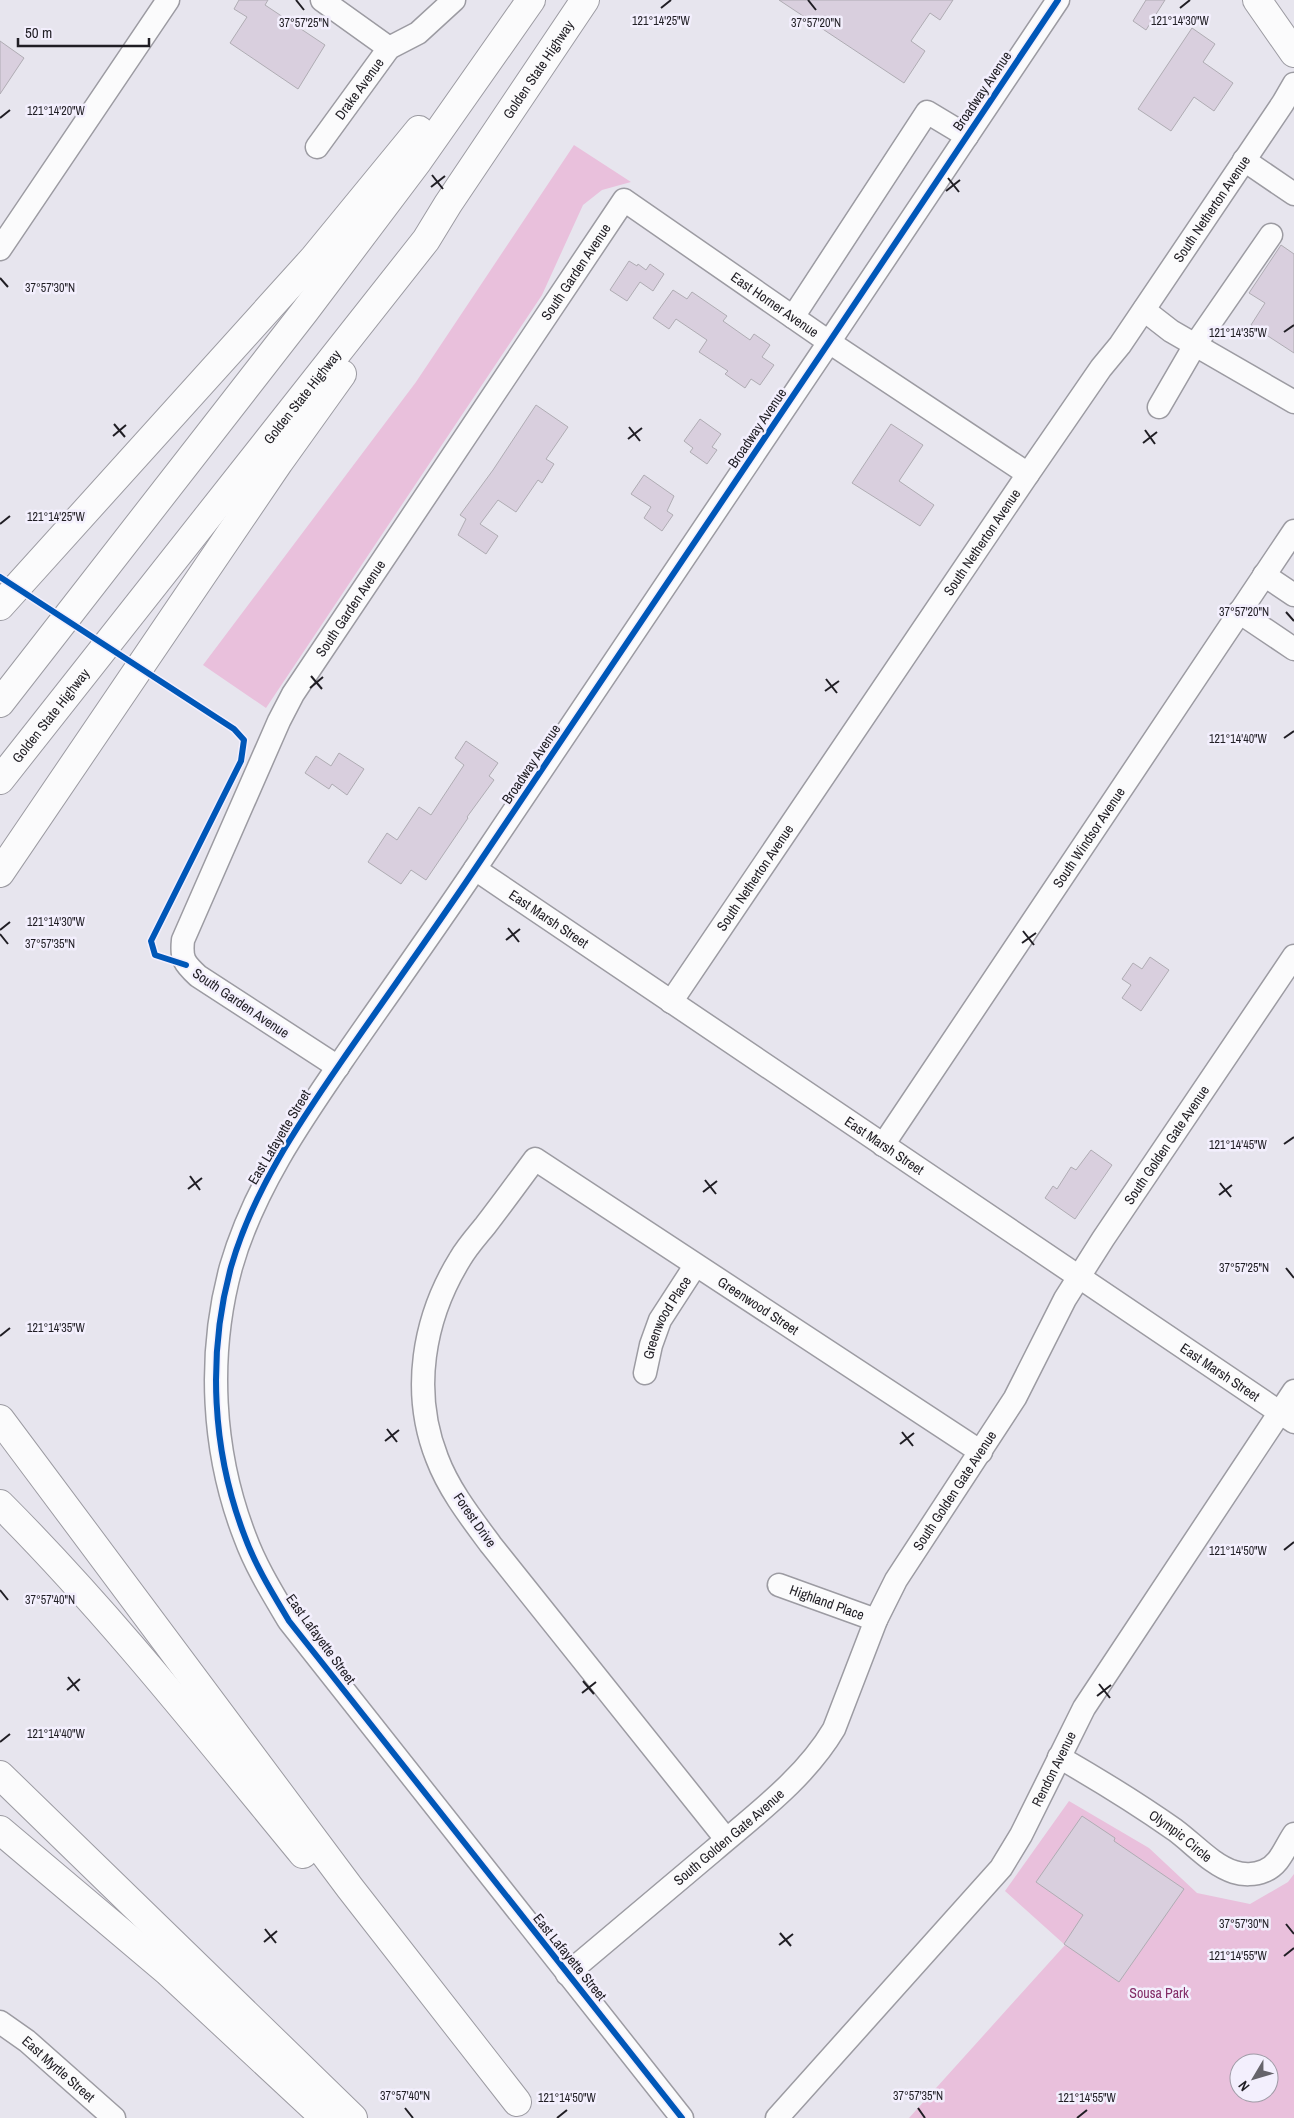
<svg xmlns="http://www.w3.org/2000/svg" width="1294" height="2118" viewBox="0 0 1294 2118" font-family="'Archivo Narrow',sans-serif">
  <rect width="100%" height="100%" fill="#e7e5ee"/>
  <path fill="#e9c0dc" fill-rule="evenodd" d="M574 145 631 182 602 190 583 205 542 295 266 708 203 665 416 382Z
    M1069 1801 1149 1848 1197 1893 1250 1904 1288 1882 1294 1874V2118H909L1065 1945 1005 1891ZM1239 2063H1269V2093H1239Z"/>
  <path fill="#d9cfde" stroke="#afacb3" d="M239 0H268L265 5 325 45 298 89 230 43 247 17 234 9Z
    M779 0H953L940 20 930 13 911 41 925 51 904 83Z
    M1146 0H1165L1146 30 1133 21Z
    M1192 28 1215 44 1203 62 1233 83 1214 111 1194 97 1171 131 1138 109Z
    M0 41 24 58 0 94Z
    M1281 245 1294 254V353L1251 325 1265 303 1249 293Z
    M629 261 637 266 638 264 646 270 650 264 664 274 653 291 640 282 627 301 610 290Z
    M673 290 687 299 692 292 727 316 723 321 750 340 754 334 770 345 762 357 774 365 760 385 751 379 745 388 725 374 728 371 699 352 707 340 676 319 669 329 653 318Z
    M536 405 568 427 546 459 554 464 542 483 538 480 516 512 498 500 480 524 498 536 486 554 458 535 466 519 460 515 493 470Z
    M700 419 721 434 712 447 717 450 707 464 690 452 693 448 684 441Z
    M891 424 923 445 899 481 934 505 920 526 852 483Z
    M644 475 674 496 667 511 673 515 662 531 644 518 651 507 631 494Z
    M466 741 498 763 489 776 494 780 467 817 468 818 426 880 411 870 401 884 368 862 387 833 397 840 419 807 431 815 464 765 455 758Z
    M339 753 364 769 347 795 332 784 329 789 305 773 316 756 331 766Z
    M1150 957 1169 970 1141 1011 1122 998 1131 985 1122 979 1133 963 1142 969Z
    M1091 1150 1112 1165 1075 1219 1045 1198 1053 1186 1057 1189 1071 1167 1076 1170Z
    M1082 1816 1115 1838 1114 1841 1184 1889 1119 1982 1064 1944 1083 1915 1036 1882Z"/>
  <g fill="none" stroke-linecap="round" stroke-linejoin="round">
    <g stroke="#9c9ba2" stroke-width="25">
      <g id="minor">
        <path d="M322 0 389 48"/>
        <path id="s1" d="M317 147 389 48 418 33 454 0"/>
        <path d="M1244 160 1294 194"/>
        <path d="M0 249 168 0"/>
        <path d="M1144 310 1171 331 1294 402"/>
        <path d="M793 317 927 112 967 136"/>
        <path d="M1159 407 1195 345 1271 235"/>
        <path d="M1264 575 1294 595"/>
        <path d="M1239 612 1294 649"/>
        <path id="s2" d="M475 869 1294 1422"/>
        <path id="s3" d="M671 1002 1028 474 1101 368 1120 345 1283 103 1294 84"/>
        <path id="s4" d="M338 1067 198 976C184 963 181 959 183 940L279 721 293 694 624 200 829 342 1028 474"/>
        <path id="s5" d="M883 1145 1294 531"/>
        <path id="s6" d="M645 1373 651 1345 660 1320 695 1266"/>
        <path id="s7" d="M779 1585 876 1620"/>
        <path id="s8" d="M1059 1757C1099 1780 1138 1804 1175 1830 1194 1844 1212 1865 1234 1872 1243 1875 1255 1875 1264 1871 1280 1865 1285 1847 1294 1834"/>
        <path id="s9" d="M726 1839 491 1545C471 1518 449 1490 437 1458 411 1392 423 1319 460 1259 467 1247 476 1237 485 1226 502 1204 518 1182 535 1159L981 1452"/>
        <path id="s10" d="M567 1974C616 1933 664 1892 713 1851 756 1814 805 1778 834 1729L876 1620 896 1580 1015 1398 1065 1299 1103 1239 1294 956"/>
        <path id="s11" d="M0 2022 27 2041 114 2118"/>
        <path d="M682 2118 289 1621C273 1594 256 1567 245 1537 212 1452 207 1355 231 1267 254 1187 302 1119 348 1052 393 987 439 923 483 857 675 572 867 286 1058 0"/>
        <path id="s12" d="M777 2118 1001 1868 1021 1835 1084 1708 1294 1391"/>
      </g>
    </g>
    <g stroke="#9c9ba2" stroke-width="30">
      <path id="major" d="M1257 0 1294 53"/>
    </g>
    <g stroke="#9c9ba2" stroke-width="30">
      <g id="highway">
        <path d="M0 606 314 258 419 130"/>
        <path d="M0 703 305 311 418 161 531 0"/>
        <path id="s13" d="M0 780 426 240 448 204 585 0"/>
        <path d="M0 873 279 462 342 374"/>
        <path d="M0 1419 350 1888 517 2102"/>
        <path d="M0 1504C109 1613 205 1735 303 1854"/>
        <path d="M0 1775 353 2118"/>
        <path d="M0 1830 167 1971 325 2118"/>
      </g>
    </g>
    <use href="#minor" stroke="#fbfbfc" stroke-width="22"/>
    <use href="#major" stroke="#fbfbfc" stroke-width="28"/>
    <use href="#highway" stroke="#fbfbfc" stroke-width="28"/>
    <g stroke="#f3effd" stroke-width="9">
      <path id="cycleway" d="M0 577 234 729 244 740 241 761 151 941 155 955 186 965
        M682 2118 289 1621C273 1594 256 1567 245 1537 212 1452 207 1355 231 1267 254 1187 302 1119 348 1052 393 987 439 923 483 857 675 572 867 286 1058 0"/>
    </g>
    <use href="#cycleway" stroke="#0057b8" stroke-width="6"/>
  </g>
  <path fill="none" stroke="#201e24" stroke-width="2" d="M296 0 304 10M808 0 816 10M661 8 671 0M1180 8 1190 0M0 118 10 110M432 175 443 189M948 178 959 192M431 187 445 176M946 191 960 180M0 278 8 287M1284 332 1294 325M114 424 125 437M629 427 640 441M1145 430 1155 444M113 436 126 425M628 439 642 428M1143 443 1157 432M0 524 10 516M1286 612 1294 621M311 676 322 689M826 679 837 693M310 688 323 677M825 691 839 681M1284 738 1294 731M508 928 519 942M0 930 10 922M1023 931 1034 945M0 934 8 944M506 940 520 929M1022 943 1036 933M1284 1144 1294 1137M190 1176 200 1190M705 1180 716 1194M1220 1183 1231 1197M188 1189 202 1178M703 1192 717 1181M1219 1195 1232 1185M1286 1268 1294 1278M0 1336 10 1328M387 1429 397 1442M902 1432 913 1446M385 1441 399 1430M900 1444 914 1433M1284 1550 1294 1542M0 1590 8 1600M68 1677 79 1691M583 1681 594 1694M1099 1684 1110 1698M67 1690 80 1679M582 1693 596 1682M1097 1696 1111 1685M0 1742 10 1734M1286 1924 1294 1934M265 1929 276 1943M780 1933 791 1946M264 1942 277 1931M779 1945 793 1934M1284 1956 1294 1948M405 2108 413 2118M918 2108 925 2118M557 2118 567 2110M1077 2118 1087 2110"/>
  <g text-anchor="middle" dominant-baseline="central" stroke-width="5" stroke-linejoin="round" paint-order="stroke">
    <g font-size="14" fill="#201e24" stroke="#f3effd">
      <text stroke="none"><textPath href="#s13" startOffset="892">Golden State Highway</textPath></text>
      <text stroke="none"><textPath href="#s1" startOffset="72">Drake Avenue</textPath></text>
      <text transform="translate(982 91) rotate(-56)">Broadway Avenue</text>
      <text stroke="none"><textPath href="#s3" startOffset="960">South Netherton Avenue</textPath></text>
      <text stroke="none"><textPath href="#s4" startOffset="986">South Garden Avenue</textPath></text>
      <text stroke="none"><textPath href="#s4" startOffset="1256">East Horner Avenue</textPath></text>
      <text stroke="none"><textPath href="#s13" startOffset="488">Golden State Highway</textPath></text>
      <text transform="translate(757 428) rotate(-56)">Broadway Avenue</text>
      <text stroke="none"><textPath href="#s3" startOffset="555">South Netherton Avenue</textPath></text>
      <text stroke="none"><textPath href="#s4" startOffset="581">South Garden Avenue</textPath></text>
      <text stroke="none"><textPath href="#s13" startOffset="82">Golden State Highway</textPath></text>
      <text transform="translate(531 764) rotate(-56)">Broadway Avenue</text>
      <text stroke="none"><textPath href="#s5" startOffset="370">South Windsor Avenue</textPath></text>
      <text stroke="none"><textPath href="#s3" startOffset="150">South Netherton Avenue</textPath></text>
      <text stroke="none"><textPath href="#s2" startOffset="89">East Marsh Street</textPath></text>
      <text transform="translate(241 1003) rotate(34)">South Garden Avenue</text>
      <text transform="translate(279 1137) rotate(-59)">East Lafayette Street</text>
      <text stroke="none"><textPath href="#s10" startOffset="1038">South Golden Gate Avenue</textPath></text>
      <text stroke="none"><textPath href="#s2" startOffset="494">East Marsh Street</textPath></text>
      <text stroke="none"><textPath href="#s9" startOffset="1079">Greenwood Street</textPath></text>
      <text stroke="none"><textPath href="#s6" startOffset="60">Greenwood Place</textPath></text>
      <text stroke="none"><textPath href="#s2" startOffset="899">East Marsh Street</textPath></text>
      <text stroke="none"><textPath href="#s10" startOffset="632">South Golden Gate Avenue</textPath></text>
      <text transform="translate(475 1520) rotate(55)">Forest Drive</text>
      <text stroke="none"><textPath href="#s7" startOffset="51">Highland Place</textPath></text>
      <text transform="translate(321 1639) rotate(54)">East Lafayette Street</text>
      <text stroke="none"><textPath href="#s12" startOffset="448">Rendon Avenue</textPath></text>
      <text stroke="none"><textPath href="#s10" startOffset="212">South Golden Gate Avenue</textPath></text>
      <text stroke="none"><textPath href="#s8" startOffset="145">Olympic Circle</textPath></text>
      <text transform="translate(570 1957) rotate(51)">East Lafayette Street</text>
      <text stroke="none"><textPath href="#s11" startOffset="75">East Myrtle Street</textPath></text>
    </g>
    <g font-size="14" fill="#842c67" stroke="#f3effd">
      <text x="1159" y="1993">Sousa Park</text>
    </g>
  </g>
  <g font-size="12" text-anchor="middle" fill="#201e24" stroke="#f3effd" stroke-width="5" stroke-linejoin="round" paint-order="stroke">
    <text x="661" y="25">121°14'25"W</text>
    <text x="1180" y="25">121°14'30"W</text>
    <text x="304" y="27">37°57'25"N</text>
    <text x="816" y="27">37°57'20"N</text>
    <text x="56" y="115">121°14'20"W</text>
    <text x="50" y="292">37°57'30"N</text>
    <text x="1238" y="337">121°14'35"W</text>
    <text x="56" y="521">121°14'25"W</text>
    <text x="1244" y="616">37°57'20"N</text>
    <text x="1238" y="743">121°14'40"W</text>
    <text x="56" y="926">121°14'30"W</text>
    <text x="50" y="948">37°57'35"N</text>
    <text x="1238" y="1149">121°14'45"W</text>
    <text x="1244" y="1272">37°57'25"N</text>
    <text x="56" y="1332">121°14'35"W</text>
    <text x="1238" y="1555">121°14'50"W</text>
    <text x="50" y="1604">37°57'40"N</text>
    <text x="56" y="1738">121°14'40"W</text>
    <text x="1244" y="1928">37°57'30"N</text>
    <text x="1238" y="1960">121°14'55"W</text>
    <text x="405" y="2100">37°57'40"N</text>
    <text x="918" y="2100">37°57'35"N</text>
    <text x="567" y="2102">121°14'50"W</text>
    <text x="1087" y="2102">121°14'55"W</text>
  </g>
  <g transform="translate(1254 2078) rotate(232)"><circle r="24" fill="#f3effd" stroke="#9f9ba6"/>
  <path d="M0-4L9 19L0 12L-9 19Z" fill="#66646b"/>
  <text y="-8" font-size="14" font-weight="bold" text-anchor="middle" fill="#201e24">N</text>
  </g>
  <path d="M18 38v8h131v-8" fill="none" stroke="#201e24" stroke-width="2.5"/>
  <text x="25" y="38" font-size="15" fill="#201e24" stroke="#f3effd" stroke-width="4" paint-order="stroke">50 m</text>
</svg>
